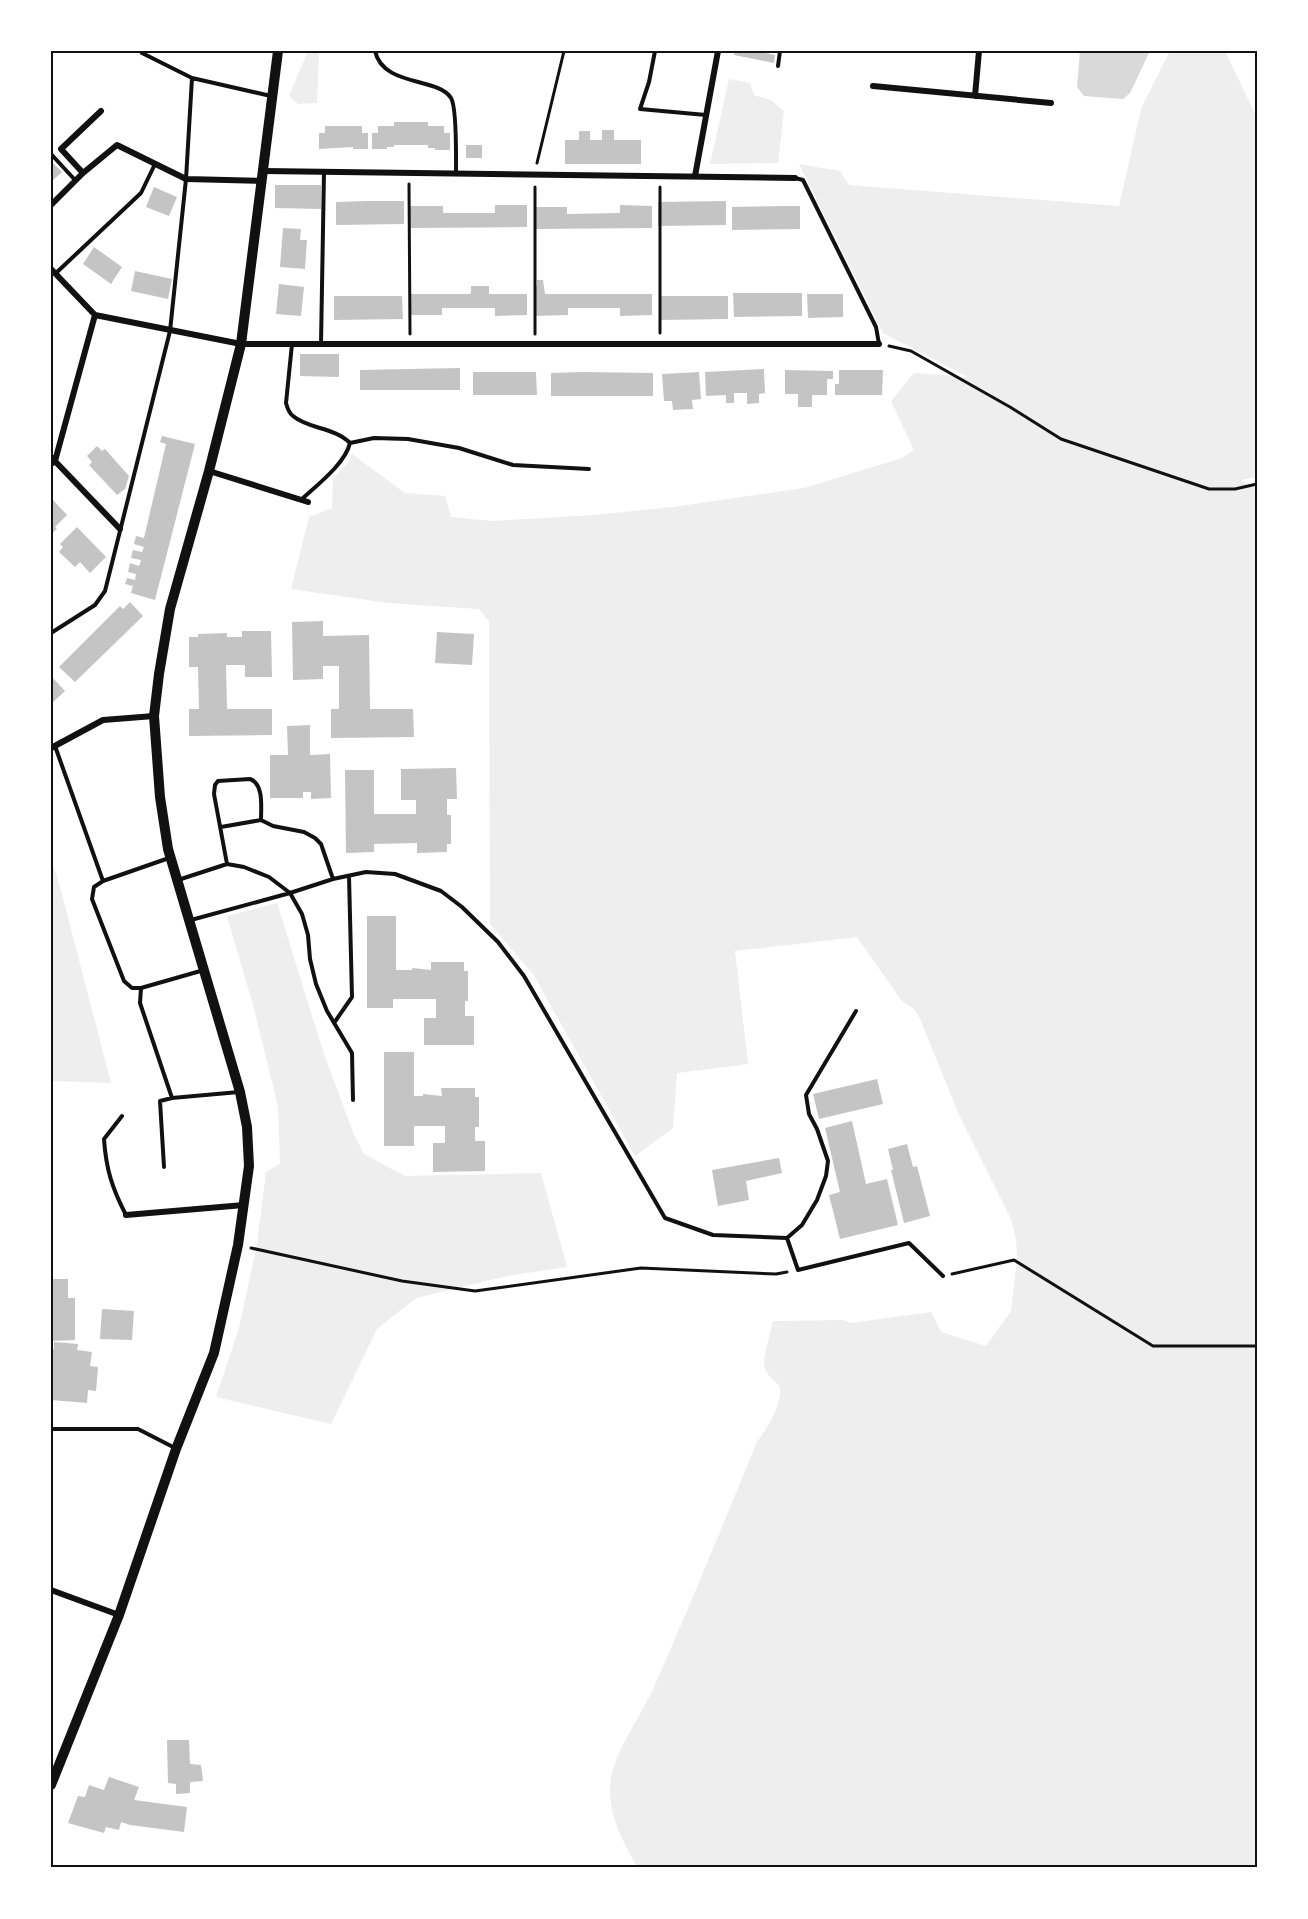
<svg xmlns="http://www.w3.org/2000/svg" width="1308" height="1919" viewBox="0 0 1308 1919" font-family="Karla,sans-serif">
  <rect width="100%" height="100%" fill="#fff"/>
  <path fill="#eee" d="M308 51H319L317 103 298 104 289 96Z
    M1170 51H1225L1257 118V477L1241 480 1257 490V1868H638C622 1840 606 1812 611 1778 616 1749 642 1715 654 1687 690 1606 723 1524 757 1442 765 1432 785 1400 779 1386 774 1378 765 1376 764 1363 764 1355 771 1331 773 1321L843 1320 851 1323 931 1312 941 1332 986 1346 1011 1311 1017 1259 1016 1239 1011 1219 960 1117 920 1019 915 1010 901 1000 857 937 735 951 748 1064 677 1073 673 1128 635 1156 533 974 490 924 489 621 479 609 388 603 291 589 309 517 332 508 333 479 350 460 352 454 405 493 445 496 451 517 492 521 594 515 673 507 804 488 902 458 914 450 891 401 914 373 968 377 883 333 799 164 840 171 849 185 1119 206 1141 109Z
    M729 79 750 83 754 95 771 100 784 111 778 163 710 164Z
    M51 858 60 887 111 1083 53 1081 51 1082Z
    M277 903 323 1051 354 1135 364 1154 405 1176 541 1173 567 1267 507 1276 416 1298 377 1329 331 1424 216 1397 239 1328 257 1244 266 1172 280 1164 278 1106 253 1005 227 916Z"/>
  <path fill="#d9d9d9" d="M1080 51H1150L1130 93 1123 99 1084 96 1077 87Z"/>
  <path fill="#c4c4c4" d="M735 51H761V52L775 55 774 63 734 55Z
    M394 122H428V126H444V133H450V150H435V148H428V145H394V147H387V149H372V133H378V126H394Z
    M325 126H362V133H368V149H353V147L319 149V133H325Z
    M602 130H614V140H641V164H565V140H579V131H590V140H602Z
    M466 145H482V158H466Z
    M51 161 62 172 51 182Z
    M275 185H321V209L275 208Z
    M154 187 177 197 169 216 146 207Z
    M368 201H404V224L336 225V202Z
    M726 201V225L658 226V202Z
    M495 205H527V227L410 228V206H443V213H495Z
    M620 205 652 206V228L535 229V207H567V214L620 213Z
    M783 206H800V229L732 230V207Z
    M283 228 301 229 300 240H307L305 269 280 267Z
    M94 247 122 267 111 284 83 264Z
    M135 271 172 279 168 299 131 291Z
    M537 280H543L545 294H652V315L620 316V308H568V315L535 316V286H537Z
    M279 284 304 287 301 316 276 314Z
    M471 286H489V294H527V315L495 316V308H442V315H410V294H469L471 293Z
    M733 293H802V316L734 317Z
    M807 294H843V317L808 318Z
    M334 296H402L403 319 334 320Z
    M660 296H728V319L660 320Z
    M300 354H339V377L300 376Z
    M460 368V390H360V370Z
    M764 369 765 393 759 394V403L747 404V393H734V403H726V395L706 396 705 372Z
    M785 370 833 371V379H827V395H812V407H798V394H785Z
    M839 370H883L882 395H835V384H839Z
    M473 372H536L537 395H473Z
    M583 372 653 373V396H551V373Z
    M699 372 701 399 692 400 693 409 673 410 672 401H664L662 374Z
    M162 436 195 444 155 600 131 593 133 586 125 584 127 578 135 580 136 574 128 572 130 563 139 566 140 564 141 560 131 558 133 550 142 552 144 547 134 544 136 536 144 538 166 444 160 442Z
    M97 446 102 451 105 449 129 476 125 489 117 495 89 465 92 462 87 456Z
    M53 500 67 515 55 527 57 529 51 534V502Z
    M77 527 106 557 90 573 80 562 75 567 59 552 63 547 60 544Z
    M130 602 143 616 75 682 59 667 120 606 123 609Z
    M323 621V636L369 635 370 709H413L414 737 331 738V709H339V666H323V679L293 680 292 622Z
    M242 631H271L272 677H245V665H226L227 709H272V735L189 736V709H199L198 667H189V637H198V634L227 633V637H242Z
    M437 632 474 634 472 665 435 663Z
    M51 676 65 691 51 704Z
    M310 725V755L330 754 331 798 311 799V792H303V798H270V755H288L287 726Z
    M456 768 457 799H447V815H451V844H447V852L417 853V843L374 844V852L346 853 345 770H374V814H416V800H401V769Z
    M367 916H396V970H412V968L431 970V962H464V971H468V1001H465V1016H474V1045H424V1018H436V999H393V1008H367Z
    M384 1052H414V1096H423V1094L442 1096 441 1088H475V1097H479V1127H475V1141H485V1171L433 1172V1143H445V1126H414V1146H384Z
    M877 1079 883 1104 819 1119 813 1094Z
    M852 1121 866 1184 887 1179 898 1225 840 1239 829 1195 840 1192 825 1128Z
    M907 1144 913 1167 917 1166 930 1216 904 1223 891 1170H893L888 1149Z
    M779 1158 782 1173 746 1181 749 1200 718 1206 712 1170Z
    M51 1279H68V1298H75V1340L51 1341Z
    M102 1309 134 1311 132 1340 100 1339Z
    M54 1342 78 1344 77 1350 92 1352 90 1366 98 1367 96 1391 88 1390 87 1403 51 1400V1348L54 1349Z
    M167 1740H189L190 1764 201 1765 203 1781 190 1782V1793L176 1794V1784L168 1783Z
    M109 1777 139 1787 134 1800 187 1807 184 1832 130 1825 121 1822 119 1830 106 1827 104 1833 68 1823 78 1796 85 1797 89 1785 104 1790Z"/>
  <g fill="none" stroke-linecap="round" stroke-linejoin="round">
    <path stroke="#111" stroke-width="3" d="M537 163 564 51
      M409 184 410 334
      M535 187V334
      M660 333V187
      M889 346 911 351 1010 407 1061 439 1209 489H1235L1257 484
      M251 1248 402 1281 475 1291 641 1268 776 1274 787 1272
      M952 1274 1014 1260 1153 1346H1257"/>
    <path stroke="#111" stroke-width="4" d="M375 51C383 87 438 77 451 98 457 107 456 159 456 173
      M655 51 649 82 640 109 706 115
      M142 53 192 78 271 96
      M778 66 780 51
      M51 154 75 180
      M795 178 803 180 876 327 879 344
      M56 273 141 193 155 164
      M292 344 286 403C287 407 289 413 293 416 308 429 334 427 350 443
      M321 344 324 172
      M350 443 374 438 408 439 459 448 513 465 589 469
      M301 500C317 485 345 464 350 443
      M51 633 95 605 105 591 170 331 186 179 192 78
      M55 746 103 881
      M221 827 261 820 273 826 304 832 315 838 321 844 333 879
      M169 858 103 881 94 887 92 899 124 981 132 988H141L204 970
      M227 864 214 794 215 785 218 781 250 779C264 784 261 807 261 820
      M178 880 227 864 244 867 269 877 290 893 302 914 308 935 310 959 316 984 327 1011 352 1053 353 1100
      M191 920 290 893 333 879 366 872 395 874 441 891 462 907 498 942 524 976 665 1218 713 1235 787 1238 798 1270 909 1243 943 1276
      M141 988 140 1003 172 1098 239 1092
      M334 1023 352 997 349 876
      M122 1116 104 1139C106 1169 112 1188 126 1215
      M164 1167 160 1101 172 1098
      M787 1238 802 1225 817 1200 826 1176 828 1161 817 1129 809 1114 806 1095 856 1011
      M51 1429H138L175 1448"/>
    <path stroke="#111" stroke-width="6" d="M873 86 1051 103
      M975 96 979 51
      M264 171 795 178
      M83 173 61 149 101 111
      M695 176 718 51
      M51 205 83 173 117 145 186 179 262 181
      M51 269 95 315 241 344H879
      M51 457 120 529
      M51 464 55 461 95 315
      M209 471 308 502
      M51 748 103 720 154 716
      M126 1215 244 1205
      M51 1590 119 1615"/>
    <path stroke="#111" stroke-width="10" d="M51 1785 119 1615 176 1449 214 1353 238 1245 249 1166 247 1127 240 1092 168 849 160 797 154 716 159 674 170 609 209 471 241 344 278 51"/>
  </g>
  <rect width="1308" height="1919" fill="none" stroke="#ffffff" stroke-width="105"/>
  <rect x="52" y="52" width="1204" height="1814" fill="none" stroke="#111" stroke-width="2"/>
</svg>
